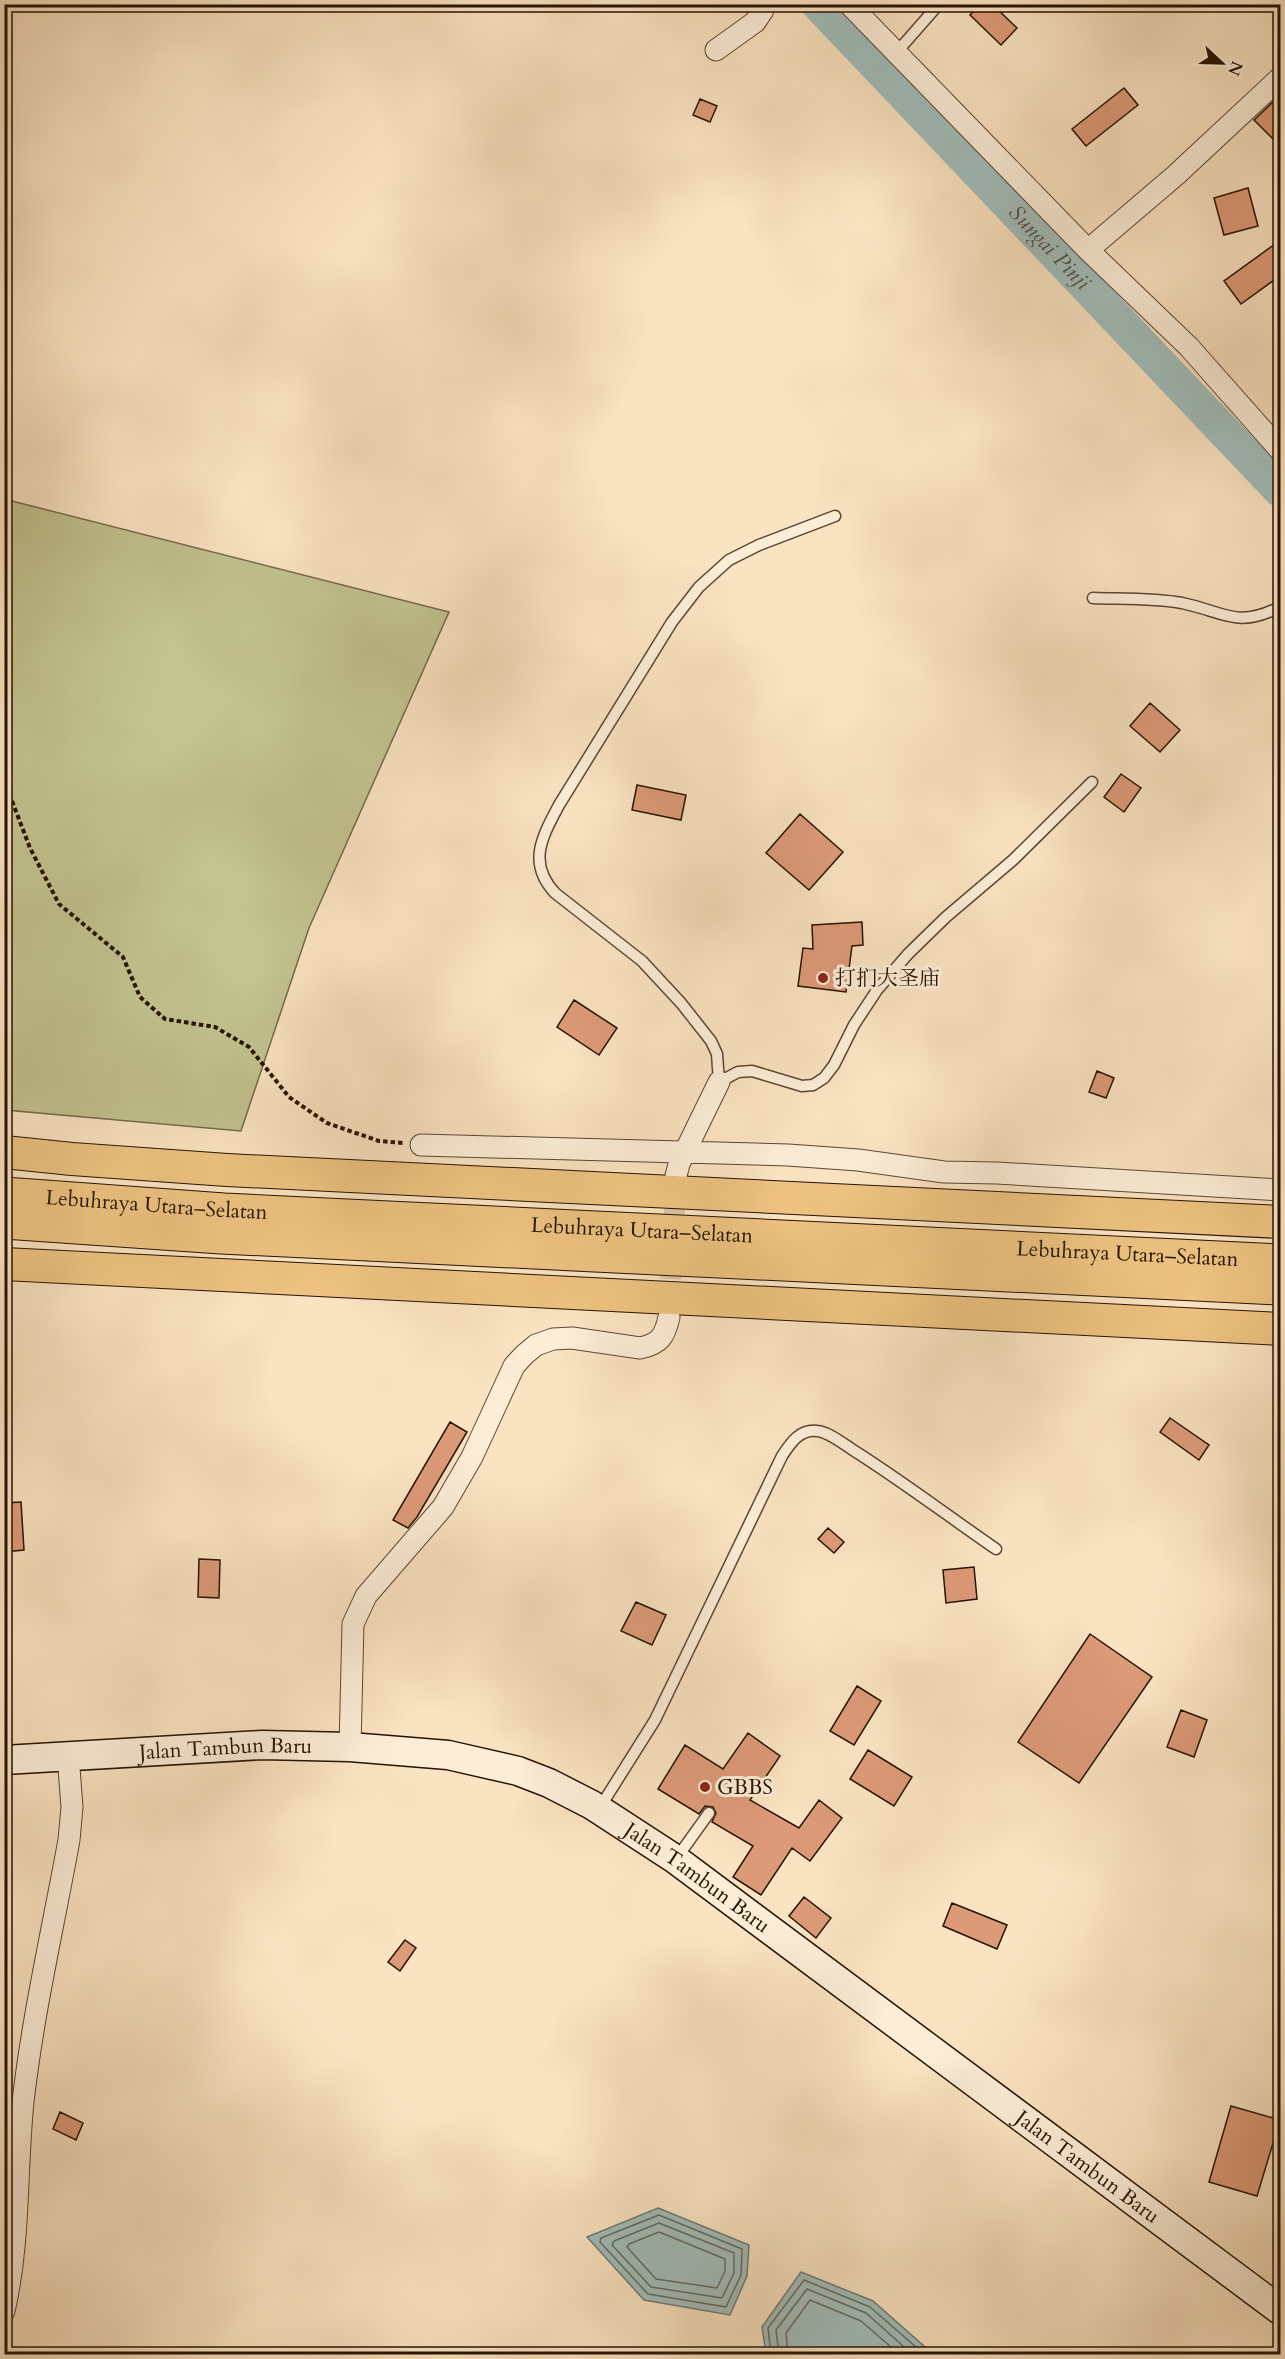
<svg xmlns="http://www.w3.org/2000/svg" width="1285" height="2359" viewBox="0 0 1285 2359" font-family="Cardo,'Noto Serif SC',serif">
  <rect width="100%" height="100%" fill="#fae3c1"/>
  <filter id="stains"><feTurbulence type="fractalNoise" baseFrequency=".00333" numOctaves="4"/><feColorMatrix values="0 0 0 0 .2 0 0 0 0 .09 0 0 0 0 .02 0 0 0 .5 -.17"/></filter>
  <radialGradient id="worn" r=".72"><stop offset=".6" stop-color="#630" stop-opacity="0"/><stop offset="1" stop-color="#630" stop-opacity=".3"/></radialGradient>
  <path fill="#c2c390" stroke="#746a49" stroke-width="1.5" d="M4 499 449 612 309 928 241 1131 5 1110Z"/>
  <path fill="#a1bdbb" stroke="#6f7971" stroke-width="1.5" d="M658 2208 749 2245 747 2276 730 2315 644 2300 587 2237Z
    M801 2272 873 2301 933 2354H766L762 2327Z"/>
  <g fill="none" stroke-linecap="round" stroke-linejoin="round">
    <path stroke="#63685e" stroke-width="1.5" d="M659 2215 742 2249 741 2275 726 2307 648 2294 600 2242 601 2238Z
      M659 2223 734 2253V2273L722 2298 651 2287 612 2245 614 2241Z
      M659 2232 725 2259V2271L717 2288 656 2279 627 2247 629 2244Z
      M771 2354 768 2328 804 2280 870 2307 924 2354
      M779 2354 776 2330 807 2289 866 2313 912 2354
      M788 2354 786 2333 810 2300 861 2321 899 2354"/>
    <path stroke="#a1bdbb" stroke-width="34" id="s1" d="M818 4 1280 490"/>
  </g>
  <path fill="#dd9a78" stroke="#251202" stroke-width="1.5" d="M980 4H992L1017 28 1001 45 970 15Z
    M1124 88 1138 105 1086 146 1072 129Z
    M700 99 717 106 710 122 693 115Z
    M1274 101 1281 108V147L1254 120Z
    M1248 188 1258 226 1224 235 1214 198Z
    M1275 244 1281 251V275L1241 304 1224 281Z
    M1150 703 1180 730 1160 752 1130 726Z
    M1121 774 1141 788 1124 812 1104 797Z
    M637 785 686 795 681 820 632 810Z
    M800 814 843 852 809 890 766 853Z
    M862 922 863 945 852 946 846 992 798 986 803 948 813 949 812 925Z
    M574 1000 617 1028 599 1055 557 1027Z
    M1097 1071 1114 1078 1106 1098 1089 1092Z
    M1170 1418 1209 1445 1199 1460 1160 1432Z
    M450 1422 467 1432 417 1517 408 1528 393 1520Z
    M21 1502 24 1550 4 1552V1503Z
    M828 1528 844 1542 834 1553 818 1539Z
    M199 1559 220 1560 219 1598 198 1597Z
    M974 1567 977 1599 946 1603 943 1570Z
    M636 1602 666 1615 652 1645 621 1631Z
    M1090 1634 1152 1677 1079 1783 1018 1742Z
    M857 1686 881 1701 854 1745 830 1731Z
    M1181 1710 1207 1720 1194 1757 1167 1747Z
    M748 1733 780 1756 750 1800 799 1828 819 1800 842 1818 810 1861 792 1848 761 1895 733 1877 753 1846 712 1822 716 1813 713 1807 705 1806 699 1814 658 1789 685 1745 723 1769Z
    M868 1750 912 1777 894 1806 850 1779Z
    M804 1897 831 1918 816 1938 789 1916Z
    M952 1903 1007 1925 997 1949 943 1926Z
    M405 1940 416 1948 400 1971 388 1962Z
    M1231 2106 1280 2120 1257 2196 1209 2182Z
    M60 2112 83 2123 76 2140 53 2129Z"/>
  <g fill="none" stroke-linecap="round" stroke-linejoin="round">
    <path stroke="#dac4a4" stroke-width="21" stroke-dasharray="21 10" stroke-linecap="butt" d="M669 1310 676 1180"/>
    <g stroke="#5a4632" stroke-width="13">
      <path id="lane" d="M896 53 939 4
        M835 516 759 545 729 560 699 587 672 622 559 805C542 837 527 863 555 893L642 961 681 1003 711 1041 717 1054 719 1082 738 1072 752 1071 802 1086 813 1085 824 1078 834 1065 854 1025 877 990 908 954 946 917 1013 860 1092 782
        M1093 598C1121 599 1155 598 1182 603 1225 612 1236 629 1280 607
        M599 1809 655 1720 782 1456C790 1444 799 1429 817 1431 829 1432 842 1443 853 1450 902 1481 948 1516 996 1549
        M676 1859 709 1813"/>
    </g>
    <g stroke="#5a4632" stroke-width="23">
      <path id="street" d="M849 4 1088 250 1189 347 1280 450
        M716 50 755 22 763 10 762 4
        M1088 250 1176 175 1280 78
        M421 1145 788 1155 858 1160 944 1172 997 1173 1280 1190
        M676 1176 679 1164 719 1082
        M350 1747 353 1624 366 1596 443 1507 472 1457 514 1366 524 1355 536 1345 553 1339 572 1338 640 1348C660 1344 665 1336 669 1317
        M4 2311C20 2243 16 2171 23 2102 33 2014 53 1928 69 1840L72 1807 68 1755"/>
    </g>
    <g stroke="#251202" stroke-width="31">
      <g id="secondary">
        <path id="s2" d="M4 1760 262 1745 350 1747 448 1755 518 1771 549 1783 592 1805 675 1859 1280 2310"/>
      </g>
    </g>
    <g stroke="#251202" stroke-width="34">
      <path id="primary" d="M4 1152 72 1159 227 1170 1280 1222
        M4 1264 1280 1329"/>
    </g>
    <g stroke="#251202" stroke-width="35">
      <g id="highway">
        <path id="s3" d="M4 1194 224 1210 1280 1261"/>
        <path d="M4 1222 221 1237 1280 1288"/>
      </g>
    </g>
    <path stroke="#251202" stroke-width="4" stroke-dasharray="4.5 3" stroke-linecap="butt" d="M4 780 30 848 59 904 123 957 140 997 165 1019 215 1027 249 1047 289 1097 327 1123 379 1141 403 1143"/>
    <use href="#lane" stroke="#fcedd7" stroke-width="10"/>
    <use href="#street" stroke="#fcedd7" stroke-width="21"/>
    <use href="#secondary" stroke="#fcedd7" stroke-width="28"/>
    <use href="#primary" stroke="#edc280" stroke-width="32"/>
    <use href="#highway" stroke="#edc280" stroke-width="33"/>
  </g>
  <g fill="#8f2418" stroke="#fcedd7" stroke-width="2">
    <circle cx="823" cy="978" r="6"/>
    <circle cx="705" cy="1787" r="6"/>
  </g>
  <g text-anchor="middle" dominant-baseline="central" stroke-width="6" stroke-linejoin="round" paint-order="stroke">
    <g font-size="21" fill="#251202" stroke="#fcedd7" text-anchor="start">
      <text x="835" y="978">打扪大圣庙</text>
      <text x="717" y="1787">GBBS</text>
    </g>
    <g font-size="21" fill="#251202" stroke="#fcedd7">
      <text stroke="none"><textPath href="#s3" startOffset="153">Lebuhraya Utara–Selatan</textPath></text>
      <text stroke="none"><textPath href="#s3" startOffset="639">Lebuhraya Utara–Selatan</textPath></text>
      <text stroke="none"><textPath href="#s3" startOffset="1125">Lebuhraya Utara–Selatan</textPath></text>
      <text stroke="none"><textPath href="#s2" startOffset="222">Jalan Tambun Baru</textPath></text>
      <text stroke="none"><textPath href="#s2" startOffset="726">Jalan Tambun Baru</textPath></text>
      <text stroke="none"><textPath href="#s2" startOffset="1212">Jalan Tambun Baru</textPath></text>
    </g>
    <g font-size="22" font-style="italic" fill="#504e43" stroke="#fcedd7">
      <text stroke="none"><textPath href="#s1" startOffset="336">Sungai Pinji</textPath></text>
    </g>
  </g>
  <rect width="1285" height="2359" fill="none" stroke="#fae3c1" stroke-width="24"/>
  <rect x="6" y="6" width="1273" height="2347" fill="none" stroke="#251202" stroke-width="3"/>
  <rect x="12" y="12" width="1261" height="2335" fill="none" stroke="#251202" stroke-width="1.5"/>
  <g transform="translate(1222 63) rotate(112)" stroke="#fcedd7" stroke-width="4.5" paint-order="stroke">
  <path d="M0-4.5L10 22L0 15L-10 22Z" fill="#251202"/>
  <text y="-9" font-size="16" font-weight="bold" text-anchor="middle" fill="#251202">N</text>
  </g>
  <rect width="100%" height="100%" filter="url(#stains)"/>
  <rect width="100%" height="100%" fill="url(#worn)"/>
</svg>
